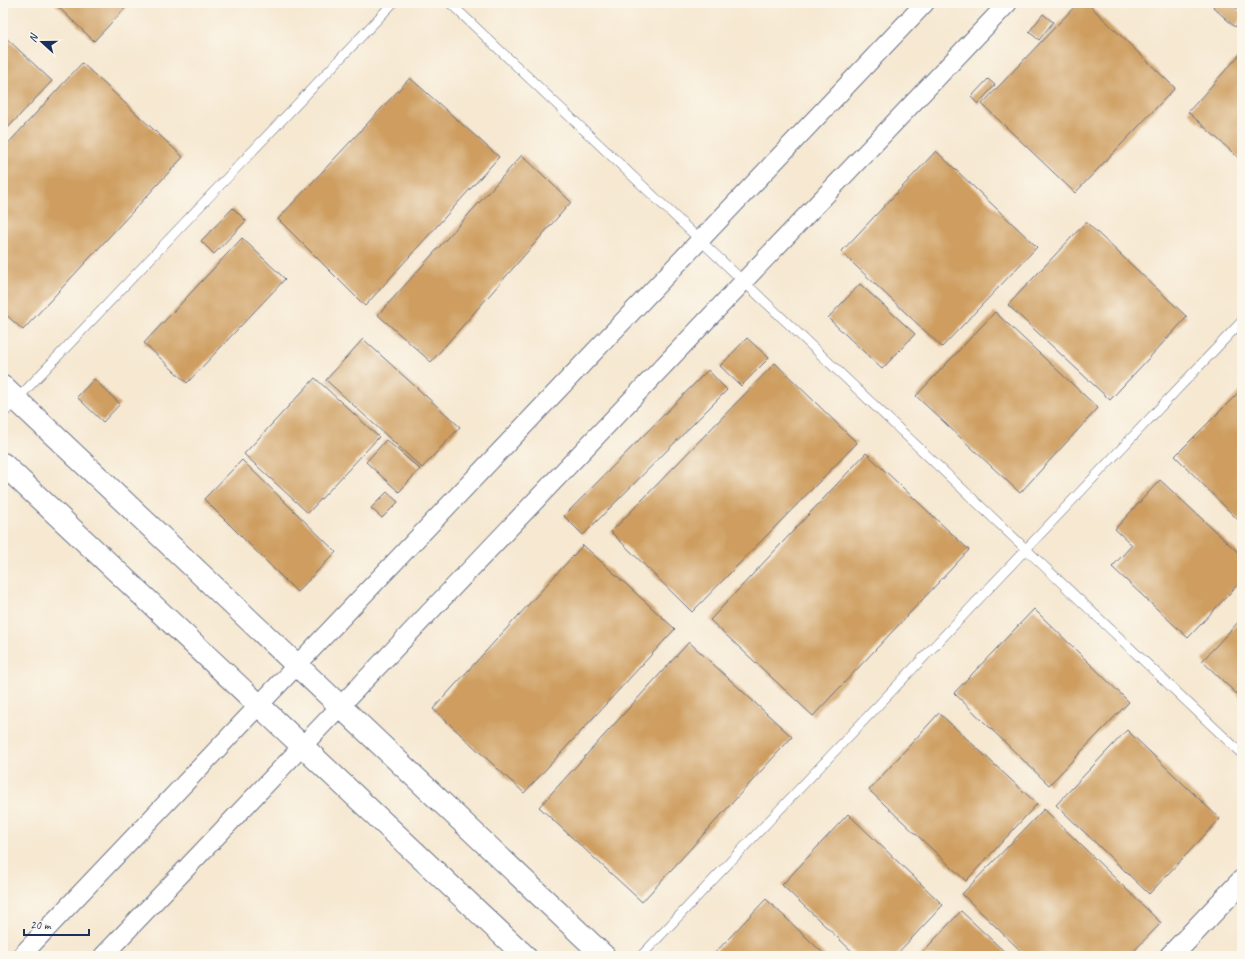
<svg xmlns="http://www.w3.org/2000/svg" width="1245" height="959" viewBox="0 0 1245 959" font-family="Caveat,sans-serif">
  <rect width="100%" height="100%" fill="#fbf7ec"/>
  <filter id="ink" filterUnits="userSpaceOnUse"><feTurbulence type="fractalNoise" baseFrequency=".025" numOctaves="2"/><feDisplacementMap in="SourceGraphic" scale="8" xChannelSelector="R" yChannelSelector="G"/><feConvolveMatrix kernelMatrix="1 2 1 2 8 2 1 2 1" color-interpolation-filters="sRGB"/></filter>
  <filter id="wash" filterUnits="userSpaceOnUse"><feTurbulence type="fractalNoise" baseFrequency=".012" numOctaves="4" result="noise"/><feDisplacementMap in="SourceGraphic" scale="16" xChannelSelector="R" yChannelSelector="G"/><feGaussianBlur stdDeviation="0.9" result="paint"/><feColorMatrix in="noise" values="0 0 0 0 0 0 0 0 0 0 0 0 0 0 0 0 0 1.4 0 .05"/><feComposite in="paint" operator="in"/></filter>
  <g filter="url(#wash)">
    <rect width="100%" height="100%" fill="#f6e8d1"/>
    <g id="blocks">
      <path fill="#ce9d5f" d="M54 3H130L94 41Z
        M1078 3H1087L1175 88 1075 193 982 104Z
        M1216 3H1230L1242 13V18L1235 27 1213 7Z
        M1043 14 1053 22 1039 40 1029 32Z
        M3 35 52 81 3 133Z
        M1242 52V161L1188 112Z
        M82 63 183 157 23 330 3 312V149Z
        M410 78 499 157 365 306 278 219Z
        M988 79 995 85 978 104 971 97Z
        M936 151 1037 247 942 347 841 252Z
        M522 155 571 202 431 362 378 315Z
        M233 208 246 221 214 254 201 241Z
        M1086 222 1187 317 1110 400 1008 305Z
        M242 238 285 279 187 383 144 343Z
        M860 284 915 334 882 369 828 318Z
        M995 312 1098 408 1020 493 916 396Z
        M747 338 769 358 741 386 720 366Z
        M363 339 460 427 422 468 326 380Z
        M775 363 857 443 692 612 611 532Z
        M708 370 727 390 583 535 564 516Z
        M315 378 379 437 308 513 244 454Z
        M94 379 120 404 103 422 77 397Z
        M1242 389V524L1175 456Z
        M386 440 420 469 399 492 366 462Z
        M866 453 969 550 813 716 710 620Z
        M242 460 336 552 297 592 204 499Z
        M1160 480 1242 556V580L1188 638 1112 567 1132 545 1115 529Z
        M387 492 398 502 382 518 371 508Z
        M583 545 675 629 524 793 433 709Z
        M1034 609 1129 702 1049 785 954 693Z
        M1242 618V699L1202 661Z
        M689 642 792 737 642 902 539 807Z
        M939 713 1037 804 966 881 869 790Z
        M1127 730 1220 819 1149 894 1056 805Z
        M1044 809 1161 923 1129 956H1026L962 894Z
        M848 814 943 905 895 956H857L782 885Z
        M766 899 826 956H712Z
        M961 911 1009 956H919Z"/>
    </g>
  </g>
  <g filter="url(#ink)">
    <use href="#blocks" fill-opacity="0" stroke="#687086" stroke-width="1"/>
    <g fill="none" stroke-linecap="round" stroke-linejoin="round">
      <g stroke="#687086" stroke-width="10">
        <path id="lane" d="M450 3 1242 754
          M3 414 393 3
          M641 956 1242 321"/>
      </g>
      <g stroke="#687086" stroke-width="20">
        <path id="street" d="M21 956 925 3
          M103 956 1008 3"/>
      </g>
      <g stroke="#687086" stroke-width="24">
        <path id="secondary" d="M3 387 604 956
          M3 464 525 956
          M1171 956 1242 881"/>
      </g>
      <use href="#lane" stroke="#fff" stroke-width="9"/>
      <use href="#street" stroke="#fff" stroke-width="18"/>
      <use href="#secondary" stroke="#fff" stroke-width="22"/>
    </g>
  </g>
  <rect width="1245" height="959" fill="none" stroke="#fbf7ec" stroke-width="16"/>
  <g transform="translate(42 42) rotate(291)" stroke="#fbf7ec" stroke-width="3" paint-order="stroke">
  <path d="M0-3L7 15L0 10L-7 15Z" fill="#1b2f5e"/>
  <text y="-6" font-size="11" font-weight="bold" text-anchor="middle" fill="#1b2f5e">N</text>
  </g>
  <path d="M24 929v6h65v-6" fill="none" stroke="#1b2f5e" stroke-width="2"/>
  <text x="30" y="929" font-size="12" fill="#1b2f5e" stroke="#fbf7ec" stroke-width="3" paint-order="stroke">20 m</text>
</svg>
